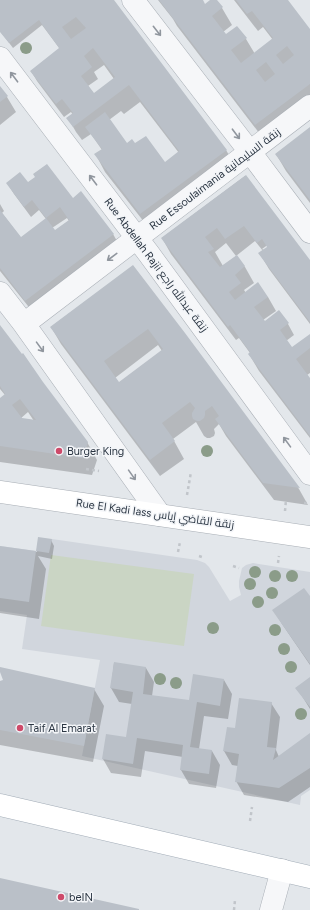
<svg xmlns="http://www.w3.org/2000/svg" width="310" height="910" viewBox="0 0 310 910" font-family="Figtree,Cairo,sans-serif">
  <rect width="100%" height="100%" fill="#e3e7eb"/>
  <path fill="#d1d6dd" d="M52 539 197 560 205 563 209 567 230 601 241 595 239 587V581L242 568 246 565 253 563 310 572V790L301 796 300 805 82 756 100 660 22 649 27 615 0 611V546L36 551Z"/>
  <path fill="#cad5c4" d="M51 555 194 574 184 646 41 626Z"/>
  <path fill="#0003" fill-rule="evenodd" d="M0 0H112L226 150 236 167 148 227 105 172 96 155 102 150 91 134 82 140 76 132 68 118 73 115 71 112 64 117 37 81 31 71 60 49 42 25 13 48 0 31ZM104 65 114 79 94 94 88 86 98 79 94 72ZM140 102 179 153 165 163 135 145 127 144 109 120 121 111 124 114Z
    M158 0H201L205 5 212 0H216L222 8 232 25 223 32 226 36 246 39 255 54 273 40 263 27 258 31 234 0H286L310 31V106L266 142 177 26 173 19Z
    M0 87 7 97 16 112 0 125Z
    M310 129V203L286 171 276 154Z
    M245 176 287 231 262 249 264 250 310 261V324L269 269 260 254 263 251 255 241 236 256 245 267 254 283 244 290 246 293 268 297 276 311 263 320 264 322 278 312 288 324 294 335 286 341 292 348 310 335V373L307 375 310 380V438L259 371 249 354 250 353 239 338 236 340 171 254 162 238ZM226 243 236 256 223 266 215 252Z
    M7 183 28 184 73 199 113 234 122 250 32 311 0 271V204L4 211 2 213 21 238 46 219 39 210 31 217 14 194ZM67 218 69 221 55 232 52 228Z
    M133 266 299 489 308 505 274 500 226 436 219 424 214 429 215 433 214 436 210 438H207L204 436 196 422 173 439 184 459 160 476 61 344 51 327ZM158 345 162 351 119 383 115 378Z
    M0 327 87 442 97 460 92 475 0 462V399L5 395 0 389ZM28 412 34 421 20 419Z
    M39 539 51 540 54 546 52 559 38 556 46 569 39 619 0 613V547L37 552Z
    M310 598V665L282 624 274 611Z
    M114 663 146 668 154 682 152 696 190 701 224 680 232 694 228 719 204 716 199 749 212 751 220 765 216 788 189 784 181 770 183 757 145 751 141 777 111 773 103 759 127 738 132 704 119 702 111 688Z
    M0 668 94 689 104 706 93 762 0 745V682L5 680 0 670Z
    M310 678V709L297 688Z
    M271 703 280 717 276 750 279 757 310 734V787L288 802 244 795 236 781 238 766 232 765 224 751 236 729Z"/>
  <path fill="#bac0c8" fill-rule="evenodd" d="M0 0H114L227 150 140 214 94 154 102 149 85 127 105 112 127 143 132 139 135 143 146 136 165 162 179 151 129 85 73 127 66 118 73 113 62 99 56 104 30 71 59 48 39 20 9 43 0 32ZM76 17 86 28 71 39 62 27ZM93 48 115 77 94 93 81 76 92 67 84 56Z
    M159 0H203L205 4 210 0H217L223 7 212 16 226 34 237 26 247 38 231 50 241 63 273 38 252 11 247 14 236 0H288L310 29V84L255 125ZM287 46 294 55 283 64 276 55ZM266 62 275 74 265 82 256 70Z
    M0 86 8 96 0 102Z
    M310 127V200L275 154Z
    M47 164 73 198 81 191 114 234 25 301 0 268V210L21 237 46 218 32 200 24 207 6 183 20 172 28 182 35 177 33 174ZM60 207 69 220 55 230 46 218Z
    M246 175 310 260V322L258 253 267 247 262 239 257 243 244 226 225 239 217 228 205 237 214 249 208 252 220 267 237 255 245 266 235 275 241 283 229 292 235 300 258 282 268 297 254 307 265 321 279 310 289 323 280 330 292 347 310 334V348L296 359 310 378V436L248 354 250 352 230 325 228 327 161 238Z
    M133 265 185 333 300 488 263 483 215 419 219 416 212 406 205 411V415L204 418 200 421H197L193 419 192 416V413L195 408 190 402 162 423 175 441 150 460 50 327ZM148 329 163 349 119 382 104 361Z
    M0 325 22 354 23 353 43 382 88 442 83 458 0 446V398L5 394 0 386ZM20 399 36 420 22 418 12 405Z
    M38 537 52 539 49 553 36 551Z
    M0 546 36 551 29 602 0 598Z
    M304 588 310 596V664L272 610Z
    M114 662 146 667 143 694 189 700 193 674 224 679 220 706 197 702 190 747 212 750 209 774 180 770 183 745 137 738 133 764 102 759 106 734 126 737 133 692 110 688Z
    M0 667 95 688 84 746 0 730V681L3 680 0 672Z
    M310 677V707L295 688Z
    M239 698 272 702 267 747 276 748 273 760 310 733V768L279 788 235 782 239 754 223 751 227 727 235 728Z
    M0 878 139 909V910H0Z"/>
  <g fill="none" stroke-linecap="round" stroke-linejoin="round">
    <g stroke="#a8aeb5" stroke-width="23">
      <path id="street" d="M133 0 250 152 310 232
        M0 58 149 254 310 474
        M0 293 24 324 160 515
        M24 324 310 106
        M271 910 282 870"/>
    </g>
    <g stroke="#a8aeb5" stroke-width="23">
      <path id="secondary" d="M0 492 310 537"/>
    </g>
    <g stroke="#a2acb7" stroke-width="23">
      <path id="primary" d="M0 805 310 877"/>
    </g>
    <path stroke="#c1c5ca" stroke-width="2.5" stroke-dasharray="3 3" stroke-linecap="butt" d="M86 469 99 471
      M187 495 191 472
      M304 503H308
      M285 511 286 500
      M178 552 180 542
      M199 556 202 557
      M278 563 279 556
      M233 566 239 568
      M250 821 252 807
      M234 910 235 900"/>
    <use href="#street" stroke="#f6f7f9" stroke-width="22"/>
    <use href="#secondary" stroke="#fff" stroke-width="22"/>
    <use href="#primary" stroke="#fff" stroke-width="22"/>
  </g>
  <g fill="#8b9c89">
    <circle cx="26" cy="48" r="6"/>
    <circle cx="207" cy="451" r="6"/>
    <circle cx="255" cy="572" r="6"/>
    <circle cx="275" cy="576" r="6"/>
    <circle cx="292" cy="576" r="6"/>
    <circle cx="250" cy="584" r="6"/>
    <circle cx="272" cy="593" r="6"/>
    <circle cx="258" cy="602" r="6"/>
    <circle cx="213" cy="628" r="6"/>
    <circle cx="275" cy="630" r="6"/>
    <circle cx="284" cy="649" r="6"/>
    <circle cx="291" cy="667" r="6"/>
    <circle cx="160" cy="679" r="6"/>
    <circle cx="176" cy="683" r="6"/>
    <circle cx="301" cy="714" r="6"/>
  </g>
  <defs><path id="oneway-shaft" d="M-6 0H5M1.5-3L5.5 0L1.5 3" fill="none" stroke-width="1.6" stroke-linecap="round" stroke-linejoin="round"/></defs>
  <g stroke="#90969e">
    <use href="#oneway-shaft" transform="translate(157 31) rotate(52)"/>
    <use href="#oneway-shaft" transform="translate(14 77) rotate(-127)"/>
    <use href="#oneway-shaft" transform="translate(236 134) rotate(53)"/>
    <use href="#oneway-shaft" transform="translate(93 180) rotate(-127)"/>
    <use href="#oneway-shaft" transform="translate(112 257) rotate(143)"/>
    <use href="#oneway-shaft" transform="translate(40 347) rotate(54)"/>
    <use href="#oneway-shaft" transform="translate(287 442) rotate(-126)"/>
    <use href="#oneway-shaft" transform="translate(132 475) rotate(55)"/>
  </g>
  <g fill="#ce4a6a" stroke="#f3f5f8" stroke-width="1.5">
    <circle cx="59" cy="451" r="4"/>
    <circle cx="20" cy="728" r="4"/>
    <circle cx="61" cy="897" r="4"/>
  </g>
  <g text-anchor="middle" dominant-baseline="central" stroke-width="3" stroke-linejoin="round" paint-order="stroke">
    <g font-size="11" fill="#2b3643" stroke="#f3f5f8">
      <text transform="translate(215 179) rotate(-37)">Rue Essoulaimania زنقة السليمانية</text>
      <text transform="translate(156 265) rotate(53)">Rue Abdellah Rajii زنقة عبدالله راجع</text>
      <text transform="translate(155 514) rotate(8)">Rue El Kadi Iass زنقة القاضي إياس</text>
    </g>
    <g font-size="11" fill="#2b3643" stroke="#f3f5f8" text-anchor="start">
      <text x="67" y="451">Burger King</text>
      <text x="28" y="728">Taif Al Emarat</text>
      <text x="69" y="897">beIN</text>
    </g>
  </g>
</svg>
